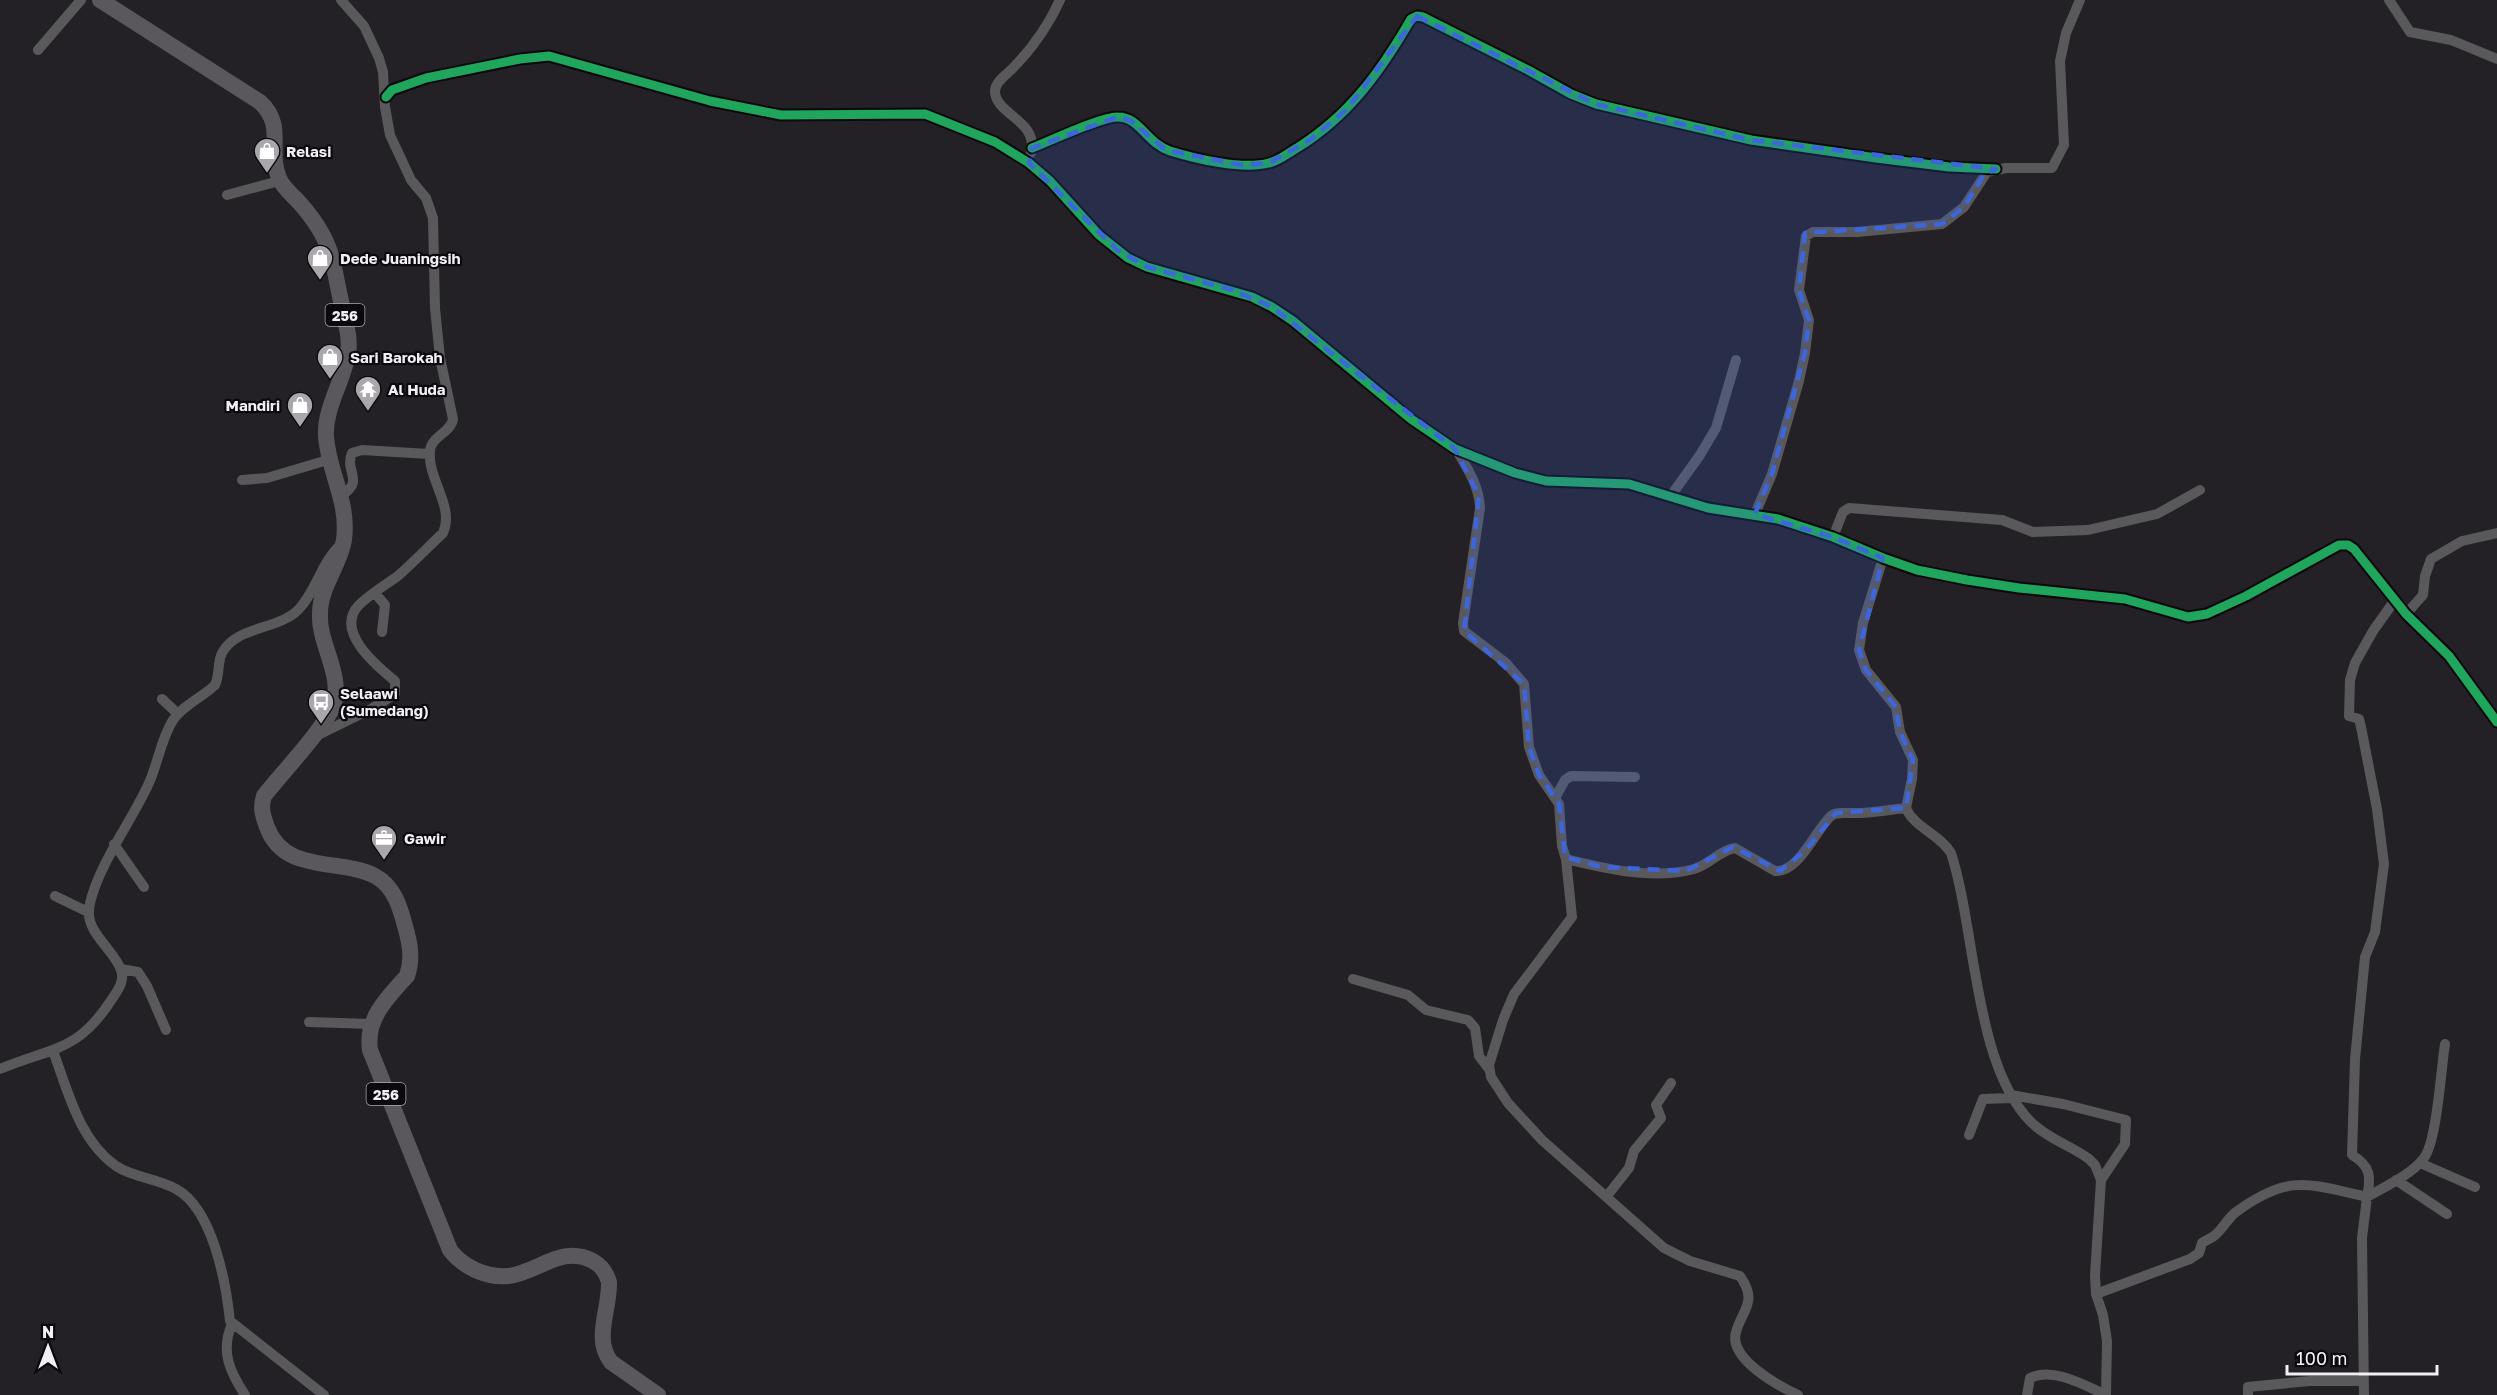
<svg xmlns="http://www.w3.org/2000/svg" width="2497" height="1395" viewBox="0 0 2497 1395" font-family="'Golos Text',sans-serif">
  <rect width="100%" height="100%" fill="#232026"/>
  <g fill="none" stroke-linecap="round" stroke-linejoin="round">
    <path stroke="#59585a" stroke-width="10" d="M2389 0 2410 32 2451 40 2497 59
      M38 50 81 0
      M386 97 392 90 426 78 520 59 549 56 710 101 781 115 925 114 995 142 1029 163 1050 181 1099 235 1128 258 1147 267 1252 297 1272 307 1293 321 1411 419 1455 449 1515 473 1546 481 1629 484 1708 508 1778 519 1833 537 1883 558 1917 570 1967 580 2019 588 2125 599 2188 617 2207 614 2246 596 2339 545H2348L2354 549 2406 614 2449 656 2497 722
      M1032 148C1050 141 1103 116 1118 117 1140 117 1146 143 1170 151 1196 159 1242 170 1269 163 1279 161 1288 153 1297 148 1349 116 1381 71 1411 19L1417 16 1423 17 1528 70 1571 94 1596 104 1751 140 1876 158 1949 167 1996 169
      M1031 153C1039 120 995 115 995 91 995 82 1006 75 1012 69 1032 49 1048 26 1060 0
      M227 195 279 181
      M1456 449C1467 468 1479 485 1480 508L1463 623 1464 631 1506 663 1524 684 1529 747 1539 775 1559 804 1562 846 1566 859C1606 869 1654 880 1694 869 1709 865 1720 850 1735 848L1775 871C1799 873 1816 829 1831 816 1836 812 1842 813 1849 813 1868 814 1886 810 1906 808
      M242 480 267 478 331 459
      M342 495C365 481 344 471 352 453L362 450 429 454
      M1670 497 1700 455 1716 428 1736 360
      M1755 514 1772 474 1799 381 1805 353 1809 320 1799 290 1806 236 1813 232H1857L1942 224 1964 207 1987 172 2006 168H2052L2064 145 2060 61 2066 33 2080 0
      M1833 537 1843 512 1849 508 2002 520 2033 532 2088 530 2157 514 2200 490
      M1883 558 1863 623 1859 650 1866 670 1896 707 1900 732 1913 760 1912 779 1906 808C1914 828 1940 834 1951 853 1976 930 1974 1065 2031 1122 2048 1139 2070 1145 2089 1159L2095 1165 2101 1180 2095 1275 2096 1294 2103 1315 2107 1341 2106 1395
      M375 593 385 605 382 632
      M2406 614 2423 595 2425 576 2431 559 2462 541 2497 533
      M162 699 178 714
      M318 735 371 709 395 694V681C377 666 335 632 358 606 370 594 386 585 399 575 414 562 428 547 443 533 455 506 427 479 430 451 431 436 451 433 453 419L440 358 435 308 433 218 426 198 411 180 390 135 385 107 383 72 379 58 364 26 341 0
      M1555 798 1565 780 1571 776 1635 777
      M114 844 144 887
      M1566 859 1572 917 1514 994 1503 1020 1489 1065 1491 1077 1508 1103 1542 1140 1664 1248 1690 1261 1740 1276C1758 1302 1743 1308 1736 1332 1728 1359 1779 1386 1798 1395
      M55 896 88 912
      M121 969 138 972 147 986 166 1030
      M1353 979 1408 995 1426 1010 1468 1020 1475 1028 1479 1056 1489 1069
      M309 1022 371 1024
      M53 1051C68 1091 79 1140 116 1166 134 1178 157 1178 176 1189 213 1209 226 1283 230 1321L324 1395
      M0 1069C53 1047 78 1052 112 999 118 990 125 981 121 970 114 950 87 933 89 911 89 902 93 893 96 884 110 848 133 818 149 783 158 763 161 739 173 720 183 705 203 697 215 685 220 675 217 663 222 653 236 626 278 630 298 610 316 592 320 564 341 544
      M2011 1095 2063 1104 2126 1120 2125 1144 2101 1180
      M1969 1135 1983 1099 2012 1098
      M2420 1163 2475 1187
      M2396 1180 2447 1214
      M1607 1196 1629 1168 1634 1151 1661 1118 1656 1105 1671 1083
      M2096 1294 2190 1259 2199 1253 2202 1243C2206 1240 2210 1239 2214 1236 2223 1229 2227 1219 2236 1212 2289 1173 2309 1184 2367 1197 2371 1177 2371 1166 2352 1155L2355 1059 2365 957 2375 932 2384 864 2377 809 2361 727 2359 719 2349 716 2350 680 2355 663 2373 631 2395 600
      M232 1324C220 1351 230 1372 245 1395
      M2027 1395 2030 1378C2054 1367 2084 1385 2106 1395
      M2248 1395V1387L2310 1381H2364
      M2364 1395 2362 1238 2367 1197C2386 1186 2411 1175 2424 1158 2437 1141 2441 1068 2445 1044"/>
    <path stroke="#5a585d" stroke-width="16" d="M100 0 260 102C286 126 267 150 279 178 282 186 290 193 296 199 311 215 323 231 330 252 335 268 337 284 341 301 344 319 351 335 348 354 343 382 324 409 326 437 329 474 349 501 344 540 340 565 320 587 320 613 318 644 344 675 333 706 324 729 281 774 264 796 260 808 263 816 267 827 284 874 340 858 375 876 394 886 400 907 405 926 410 943 413 959 407 976 388 997 365 1019 370 1050L450 1250C463 1267 486 1278 508 1276 538 1273 561 1244 593 1261 602 1266 606 1272 609 1282 610 1309 593 1339 611 1362L658 1395"/>
    <g stroke="#0b090d" stroke-width="13">
      <path id="cycleway" d="M386 97 392 90 426 78 520 59 549 56 710 101 781 115 925 114 995 142 1029 163 1050 181 1099 235 1128 258 1147 267 1252 297 1272 307 1293 321 1411 419 1455 449 1515 473 1546 481 1629 484 1708 508 1778 519 1833 537 1883 558 1917 570 1967 580 2019 588 2125 599 2188 617 2207 614 2246 596 2339 545H2348L2354 549 2406 614 2449 656 2497 722
        M1032 148C1050 141 1103 116 1118 117 1140 117 1146 143 1170 151 1196 159 1242 170 1269 163 1279 161 1288 153 1297 148 1349 116 1381 71 1411 19L1417 16 1423 17 1528 70 1571 94 1596 104 1751 140 1876 158 1949 167 1996 169"/>
    </g>
    <use href="#cycleway" stroke="#20a55d" stroke-width="9"/>
  </g>
  <path fill="#3d66dc" fill-opacity="0.2" stroke="#3d66dc" stroke-width="4.5" stroke-dasharray="12 8" stroke-linejoin="round" d="M1417 16 1596 104 1751 140 1996 169 1984 175 1964 207 1942 224 1805 233 1799 290 1809 320 1805 353 1772 474 1755 514 1833 537 1883 558 1859 650 1866 670 1896 707 1900 732 1913 760 1906 808 1836 813 1805 851 1780 871 1733 847 1686 871 1601 867 1565 857 1559 804 1539 775 1529 747 1524 684 1464 631 1479 496 1455 449 1272 307 1232 290 1147 267 1117 250 1029 163 1032 148 1117 117 1130 120 1166 150 1242 165 1269 163 1311 139 1347 109Z"/>
  <defs>
    <g id="shop-pin" transform="scale(1.35)"><path d="M0 17L-7.5 6A9.5 9.5 0 1 1 7.5 6Z" fill="#a9a6ac" stroke="#0b090d"/><path d="M-5-2.5h2.3a2.7 3.5 0 0 1 5.4 0H5L5.5 6h-11ZM-1.5-2.5h3a1.5 2.3 0 0 0-3 0Z" fill="#fff"/></g>
    <g id="temple-pin" transform="scale(1.35)"><path d="M0 17L-7.5 6A9.5 9.5 0 1 1 7.5 6Z" fill="#a9a6ac" stroke="#0b090d"/><path d="M0-6L5-2H3V0L6.5 2.5H4V6H1.5V3h-3V6H-4V2.5H-6.5L-3 0V-2H-5Z" fill="#fff"/></g>
    <g id="bus-pin" transform="scale(1.35)"><path d="M0 17L-7.5 6A9.5 9.5 0 1 1 7.5 6Z" fill="#a9a6ac" stroke="#0b090d"/><path d="M-5-6H5V4H4V6H2V4H-2V6H-4V4H-5ZM-3.5-4V0h7V-4ZM-3.5 1.2v1.5H-2V1.2ZM2 1.2v1.5H3.5V1.2Z" fill="#fff"/></g>
    <g id="office-pin" transform="scale(1.35)"><path d="M0 17L-7.5 6A9.5 9.5 0 1 1 7.5 6Z" fill="#a9a6ac" stroke="#0b090d"/><path d="M-6-3h4V-5.5h4V-3h4V5H-6ZM-1-4.5V-3h2v-1.5ZM-6 0V1H6V0Z" fill="#fff"/></g>
  </defs>
  <g fill-rule="evenodd">
    <use href="#shop-pin" x="267" y="151"/>
    <use href="#shop-pin" x="320" y="258"/>
    <use href="#shop-pin" x="330" y="357"/>
    <use href="#temple-pin" x="368" y="389"/>
    <use href="#shop-pin" x="300" y="405"/>
    <use href="#bus-pin" x="321" y="702"/>
    <use href="#office-pin" x="384" y="838"/>
  </g>
  <g text-anchor="middle" dominant-baseline="central" stroke-width="4.5" stroke-linejoin="round" paint-order="stroke">
    <g fill="#0b090d" stroke="#aca9af" stroke-width="1.5">
      <rect x="325.5" y="304" width="39" height="22" rx="4.5"/>
      <rect x="366.5" y="1083" width="39" height="22" rx="4.5"/>
    </g>
    <g font-size="14" font-weight="bold" fill="#f1eef4">
      <text x="345" y="315">256</text>
      <text x="386" y="1094">256</text>
    </g>
    <g font-size="15" font-weight="bold" fill="#f1eef4" stroke="#0b090d" text-anchor="start">
      <text x="286" y="151">Relasi</text>
      <text x="340" y="258">Dede Juaningsih</text>
      <text x="350" y="357">Sari Barokah</text>
      <text x="388" y="389">Al Huda</text>
      <text x="280" y="405" text-anchor="end">Mandiri</text>
      <text x="340" y="693">Selaawi<tspan x="340" dy="17">(Sumedang)</tspan></text>
      <text x="404" y="838">Gawir</text>
    </g>
  </g>
  <g transform="translate(48 1347)" stroke="#0b090d" stroke-width="4.5" paint-order="stroke">
  <path d="M0-4.5L10 22L0 15L-10 22Z" fill="#f1eef4"/>
  <text y="-9" font-size="16" font-weight="bold" text-anchor="middle" fill="#f1eef4">N</text>
  </g>
  <path d="M2287 1365v9h150v-9" fill="none" stroke="#f1eef4" stroke-width="3"/>
  <text x="2296" y="1365" font-size="18" fill="#f1eef4" stroke="#0b090d" stroke-width="4.5" paint-order="stroke">100 m</text>
</svg>
